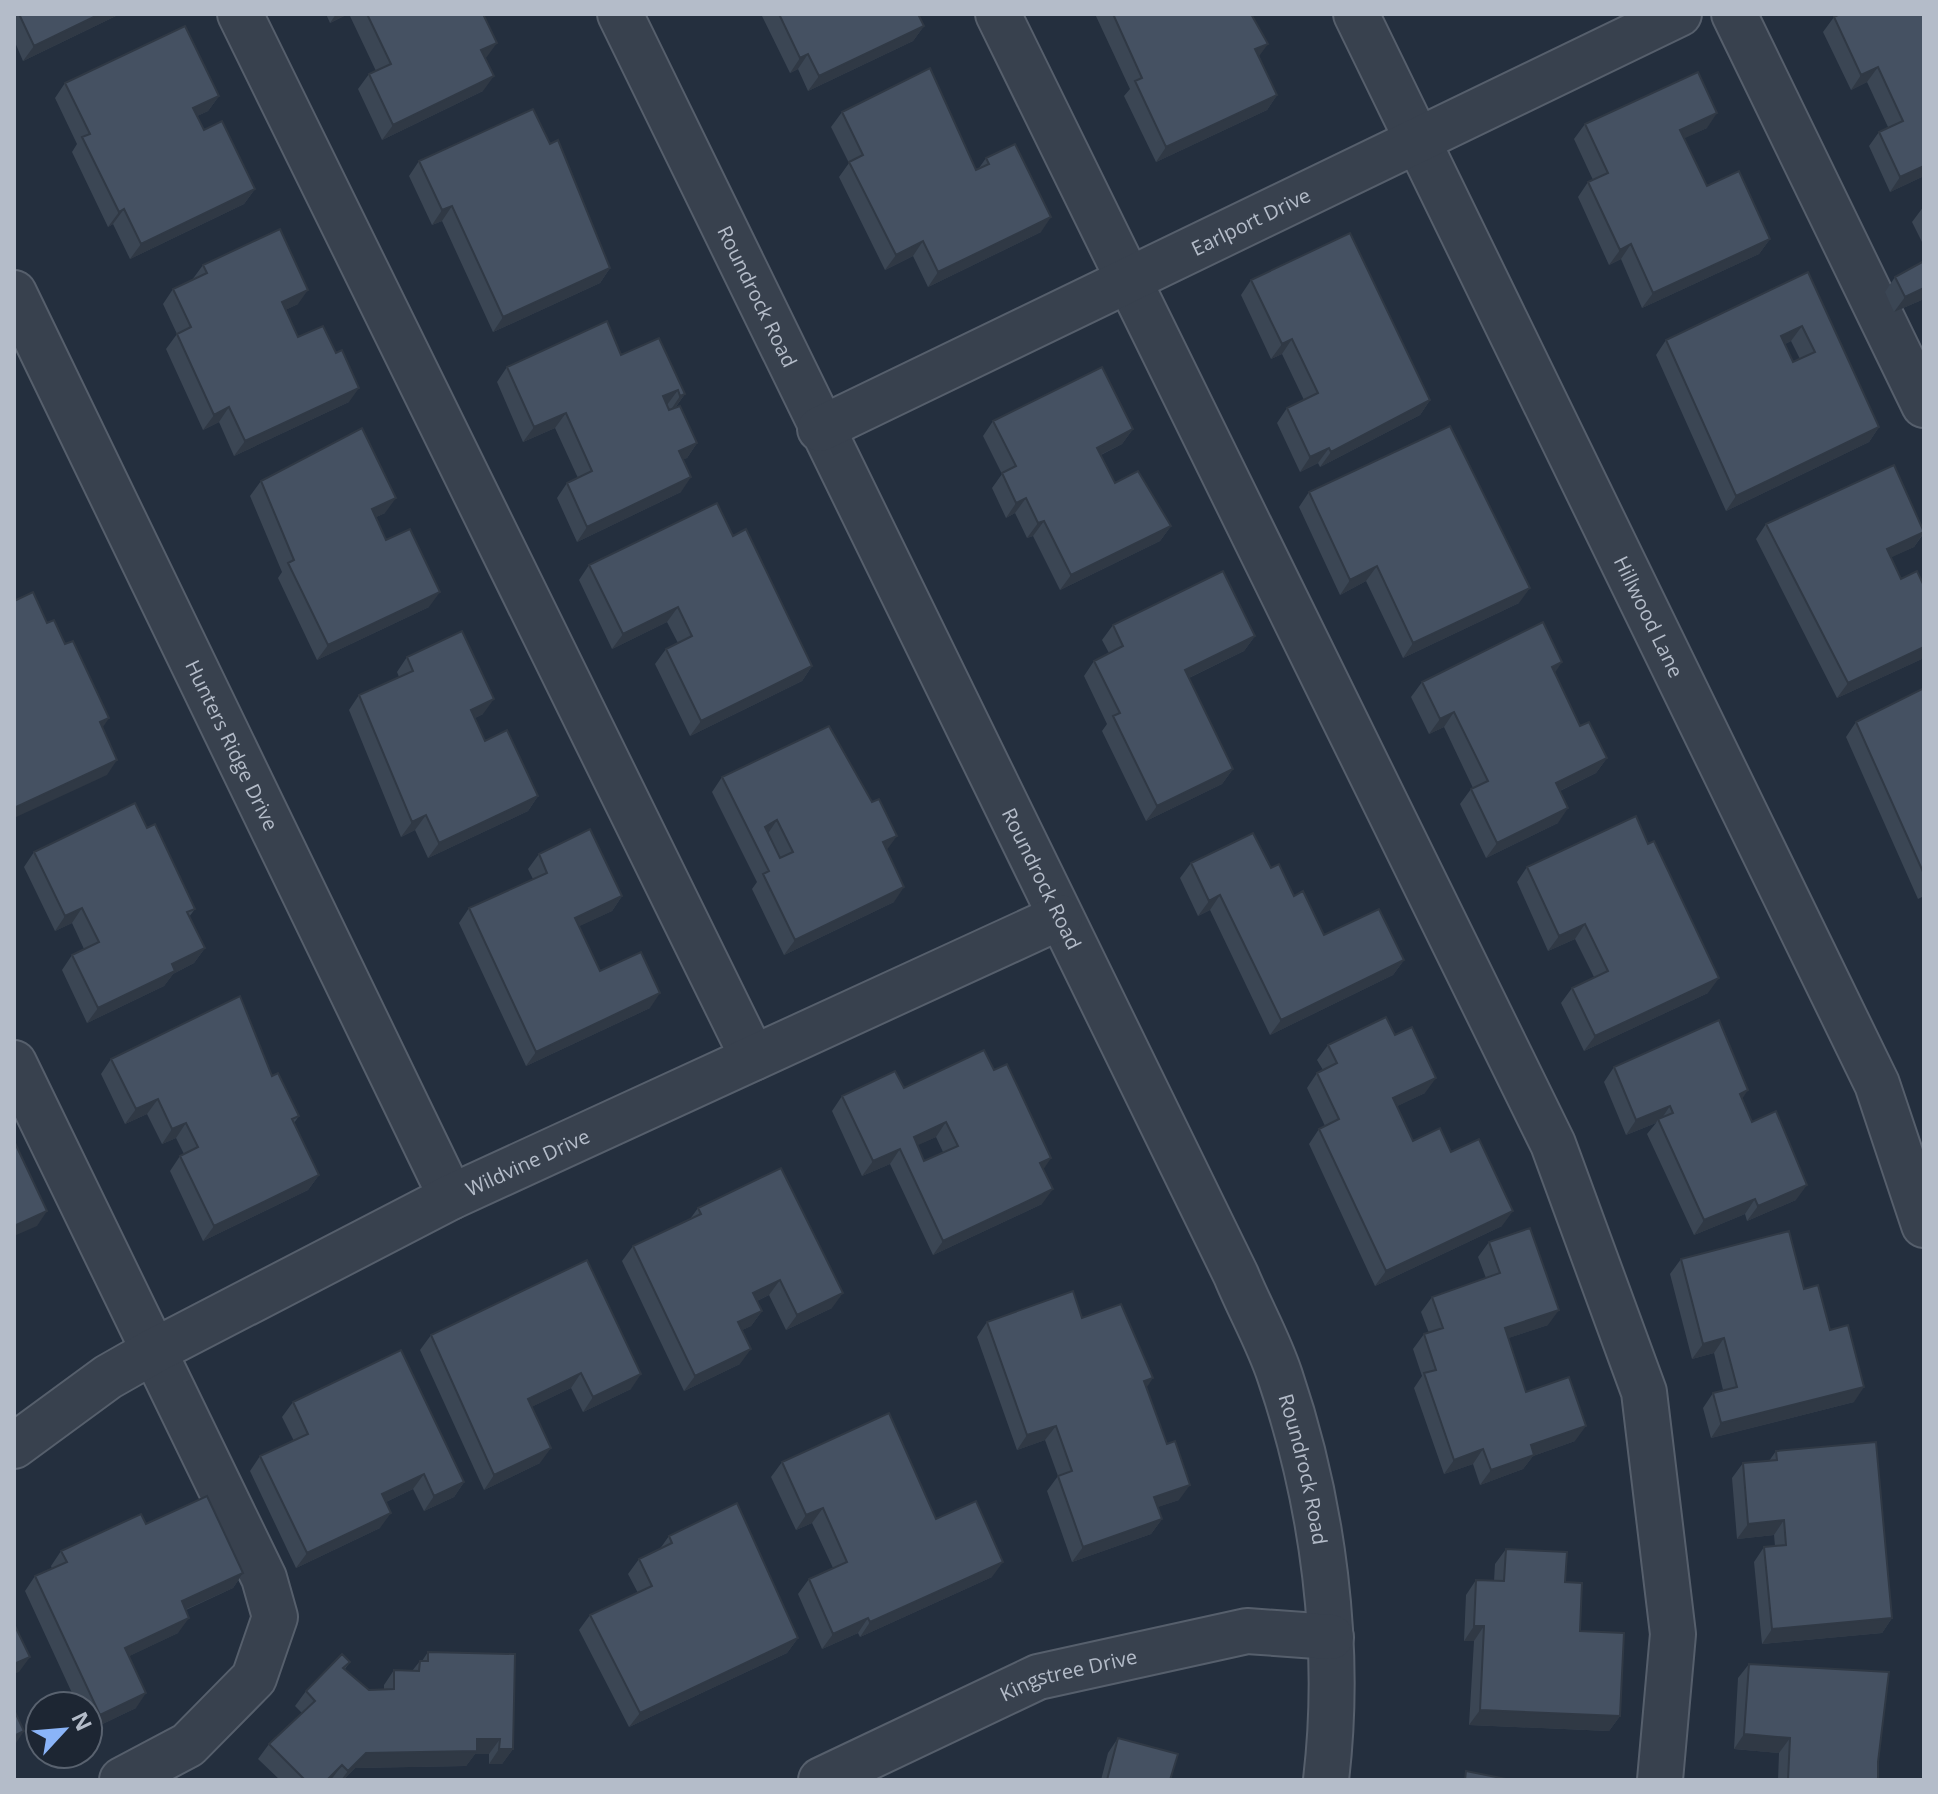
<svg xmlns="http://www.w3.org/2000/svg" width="1938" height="1794" viewBox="0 0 1938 1794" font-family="'Open Sans',sans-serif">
  <rect width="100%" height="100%" fill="#242f3e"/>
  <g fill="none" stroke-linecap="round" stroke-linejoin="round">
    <g stroke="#565f6c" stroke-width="48">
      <g id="minor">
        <path d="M240 14 753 1058"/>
        <path id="s1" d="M620 14 1236 1275C1250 1309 1269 1342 1280 1376 1323 1503 1342 1646 1326 1780"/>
        <path d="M998 14 1553 1144 1644 1392 1673 1634 1660 1780"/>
        <path id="s2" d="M1356 14 1877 1084 1924 1225"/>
        <path d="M1734 14 1924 405"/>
        <path id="s3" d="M14 293 451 1197"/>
        <path id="s4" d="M820 429 1679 14"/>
        <path d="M14 1063 264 1578 275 1617 254 1678 188 1745 122 1780"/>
        <path id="s5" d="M14 1446 108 1377 152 1352 451 1197 1060 917"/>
        <path id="s6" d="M821 1780 1038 1677 1247 1631 1331 1637"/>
      </g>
    </g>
    <use href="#minor" stroke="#38414e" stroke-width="44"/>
  </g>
  <path fill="#3b4654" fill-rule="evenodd" d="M14 14H120L23 61 14 40Z
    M326 14H348L330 23Z
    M349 14H483L486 58H485L483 91 382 140 358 89 369 74 376 71Z
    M761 14H918L924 26 913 41 808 91 798 69 790 73Z
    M1095 14H1251L1259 56 1277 95 1267 110 1156 162 1124 96 1130 89Z
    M1924 14V176L1890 192 1869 146 1879 132 1888 127 1867 82 1851 90 1823 32 1834 17Z
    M65 83 219 96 208 111 197 116 204 130 255 189 244 204 130 259 113 224 108 227 72 152 77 144 55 98Z
    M842 112 976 170 979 168 986 158 1041 232 928 287 913 256 885 270 839 177 849 163 831 127Z
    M1585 124 1707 128 1684 138 1707 186 1770 239 1759 254 1642 308 1621 259 1609 265 1578 197 1588 182 1593 180 1574 139Z
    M550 144 610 268 600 283 493 332 442 221 432 225 409 176 419 161Z
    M1924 206V246L1912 222Z
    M203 265 298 304 285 310 298 337 349 402 234 456 219 422 203 430 166 349 177 334 163 304 173 289 192 280Z
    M1808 272 1879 427 1869 442 1726 511 1656 355 1666 340ZM1791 341 1800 359 1793 362 1785 344Z
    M1895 277 1924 299 1894 312 1885 292Z
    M1251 280 1430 400 1420 415 1320 467 1318 463 1300 472 1277 423 1287 408 1304 400 1282 354 1271 359 1241 295Z
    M621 355 685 394 675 408 697 443 687 458 683 459 681 492 577 542 557 498 567 483 578 478 555 428 523 442 497 382 507 367Z
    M993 421 1133 429 1122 444 1101 455 1115 483 1171 526 1160 541 1060 590 1033 536 1027 538 1015 513 1006 518 992 488 1002 474 983 436Z
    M261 481 385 513 376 517 386 540 429 607 317 660 278 578 282 572 250 496Z
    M1309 492 1519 603 1403 658 1366 581 1340 595 1299 507Z
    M1766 524 1924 533 1914 547 1891 557 1901 579 1924 586V658L1837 698 1756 539Z
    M733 536 812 666 802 681 690 736 655 664 666 649 678 643 667 622 612 649 579 580 589 565Z
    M1113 625 1255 636 1244 651 1189 678 1233 769 1222 784 1146 821 1102 731 1107 724 1084 676 1094 661 1109 653 1102 640Z
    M407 657 483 714 475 718 485 741 538 796 528 811 428 858 415 830 401 837 349 710 359 695 399 677 397 672Z
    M1554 673 1580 726 1607 758 1596 773 1560 791 1558 823 1486 858 1460 804 1471 789 1473 788 1444 727 1429 734 1411 697 1422 682Z
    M1924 688V896L1918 899 1846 737 1856 722Z
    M722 777 894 902 784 955 752 889 757 882 712 792Z
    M147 828 195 909 189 917 205 948 194 963 173 974 164 986 87 1023 62 970 72 955 84 949 72 923 55 931 24 867 34 852Z
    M539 854 622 896 612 911 579 926 600 971 650 1008 526 1066 459 923 469 908 533 879 528 869Z
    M1191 863 1271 868 1324 935 1404 960 1393 975 1270 1035 1210 910 1198 916 1180 878Z
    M1527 867 1708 993 1584 1051 1561 1003 1572 988 1594 977 1575 939 1548 951 1517 882Z
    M1328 1045 1425 1093 1397 1106 1413 1141 1451 1152 1502 1226 1375 1286 1309 1144 1319 1129 1325 1126 1307 1088 1317 1073 1323 1070 1317 1060Z
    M111 1059 272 1076 299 1116 294 1123 319 1175 308 1190 203 1241 170 1171 180 1156 184 1154 176 1138 162 1144 147 1114 125 1124 101 1074Z
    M1614 1067 1742 1099 1752 1122 1796 1200 1747 1221 1745 1214 1694 1235 1647 1134 1656 1123 1626 1135 1604 1082Z
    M904 1088 1043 1170 1042 1204 933 1255 890 1164 862 1176 832 1111 842 1096ZM936 1137 943 1152 924 1161 917 1145Z
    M698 1208 832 1308 786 1330 769 1295 757 1301 762 1311 751 1326 742 1330 740 1364 684 1391 622 1261 633 1246 690 1219Z
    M1489 1242 1548 1325 1508 1338 1526 1392 1575 1441 1533 1456 1523 1469 1480 1485 1473 1464 1444 1474 1414 1388 1422 1376 1413 1349 1424 1334 1429 1333 1421 1312 1432 1297 1486 1278 1478 1257Z
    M1681 1259 1830 1330 1854 1402 1711 1438 1703 1408 1713 1393 1723 1390 1714 1353 1692 1359 1670 1274Z
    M587 1260 631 1389 583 1412 571 1388 531 1407 540 1463 484 1490 420 1350 431 1335Z
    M1082 1318 1147 1388 1179 1500 1157 1507 1162 1519 1151 1534 1072 1562 1047 1491 1058 1476 1045 1440 1017 1450 977 1337 987 1322Z
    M293 1402 464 1482 454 1497 424 1511 413 1489 386 1502 380 1528 296 1568 250 1471 260 1456 294 1441 282 1417Z
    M1776 1451 1892 1618 1882 1633 1762 1644 1754 1562 1764 1547 1775 1546 1774 1535 1737 1539 1732 1478 1743 1463 1769 1461Z
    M782 1462 936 1519 992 1577 860 1637 858 1633 822 1649 798 1594 809 1579 833 1568 812 1523 796 1530 771 1477Z
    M146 1524 243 1573 233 1588 186 1610 178 1633 129 1656 136 1708 90 1730 88 1727V1706H78L25 1591 35 1576 52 1569 51 1566 61 1551Z
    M669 1536 798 1638 787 1653 629 1727 579 1630 590 1615 638 1593 628 1574 639 1559 659 1550Z
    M1506 1549 1565 1582 1580 1631 1620 1716 1609 1731 1469 1725 1474 1641H1464L1466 1595 1476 1580 1494 1581 1495 1564Z
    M428 1652 513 1749 502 1764H489V1754H475L466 1766 355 1768 343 1780H280L258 1759 269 1744 302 1713 295 1706 306 1691 350 1662 345 1669 369 1690 384 1689V1685L394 1670 412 1671 420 1661H422Z
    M1749 1664 1878 1762V1780H1778L1779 1753 1734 1749 1738 1678Z
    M1118 1738 1170 1780H1101L1108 1753Z"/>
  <path fill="#303945" d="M100 14H120L23 61 34 46Z
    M336 14H348L330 23Z
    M924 26 913 41 808 91 819 76Z
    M497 43 486 58 471 65 481 50Z
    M1268 44 1257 59 1255 49Z
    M808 54 798 69 790 73 800 58Z
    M1878 67 1867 82 1851 90 1861 75Z
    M494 76 483 91 382 140 393 125Z
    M1277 95 1267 110 1156 162 1166 147Z
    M219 96 208 111 183 123 193 108Z
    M1717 113 1707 128 1670 145 1680 130Z
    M1924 166V176L1890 192 1900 177Z
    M255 189 244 204 130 259 141 244Z
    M452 206 442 221 432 225 442 210Z
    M124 209 113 224 108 227 119 212Z
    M1051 217 1041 232 928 287 938 272Z
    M1770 239 1759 254 1642 308 1653 293Z
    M923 241 913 256 885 270 896 255Z
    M1631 244 1621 259 1609 265 1620 250Z
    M610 268 600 283 493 332 503 317Z
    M1924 288V299L1894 312 1905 297Z
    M308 290 298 304 271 317 282 302Z
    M1802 326 1791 341 1771 351 1781 336Z
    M1292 339 1282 354 1271 359 1282 344Z
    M359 388 349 402 234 456 245 441Z
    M678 390 667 405 663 396Z
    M685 394 674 409 670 411 680 396Z
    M1430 400 1420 415 1320 467 1331 452Z
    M229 407 219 422 203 430 214 415Z
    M566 413 555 428 523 442 534 427Z
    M1879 427 1869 442 1726 511 1736 496Z
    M1133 429 1122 444 1086 462 1097 448Z
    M697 443 687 458 669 466 679 451Z
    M1329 448 1318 463 1300 472 1310 457Z
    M691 477 681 492 577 542 587 527Z
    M396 498 385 513 362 524 372 509Z
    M1026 498 1015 513 1006 518 1016 503Z
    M1044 521 1033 536 1027 538 1038 523Z
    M1171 526 1160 541 1060 590 1071 575Z
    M1924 532 1914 547 1877 564 1887 549Z
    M1377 566 1366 581 1340 595 1350 580Z
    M1530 588 1519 603 1403 658 1413 643Z
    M440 592 429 607 317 660 328 645Z
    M678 607 667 622 612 649 623 634Z
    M1255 636 1244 651 1174 685 1185 670Z
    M1924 647V658L1837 698 1848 683Z
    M1562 662 1552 677V667Z
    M812 666 802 681 690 736 701 721Z
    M494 699 483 714 461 725 471 710Z
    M1454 712 1444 727 1429 734 1440 719Z
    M109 718 99 733 100 722Z
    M1607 758 1596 773 1545 798 1556 783Z
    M117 760 107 775 14 818V808Z
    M1233 769 1222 784 1146 821 1157 806Z
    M538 796 528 811 428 858 439 843Z
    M1568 808 1558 823 1486 858 1497 843Z
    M426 815 415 830 401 837 412 822Z
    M777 820 767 835 765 827Z
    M897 836 886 851 883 842Z
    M904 887 894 902 784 955 795 940Z
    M1220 895 1210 910 1198 916 1209 901Z
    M622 896 612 911 565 933 575 918Z
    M82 908 72 923 55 931 65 916Z
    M1585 924 1575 939 1548 951 1559 936Z
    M205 948 194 963 173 974 164 986 87 1023 98 1008 172 964Z
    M1404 960 1393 975 1270 1035 1281 1020Z
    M1719 978 1708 993 1584 1051 1595 1036Z
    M660 993 650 1008 526 1066 536 1052Z
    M1436 1078 1425 1093 1383 1113 1393 1098Z
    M1748 1090 1738 1105 1740 1094Z
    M158 1099 147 1114 125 1124 136 1109Z
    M1670 1106 1660 1121 1658 1119 1656 1123 1626 1135 1636 1120Z
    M946 1122 936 1137 903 1152 914 1137Z
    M186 1123 176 1138 162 1144 172 1129Z
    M900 1149 890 1164 862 1176 873 1161Z
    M1051 1158 1041 1173 1040 1163Z
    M319 1175 308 1190 203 1241 214 1226Z
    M1807 1185 1796 1200 1747 1221 1758 1206Z
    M1053 1189 1042 1204 933 1255 943 1241Z
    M1755 1199 1745 1214 1694 1235 1704 1220Z
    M47 1211 37 1226 14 1236V1226Z
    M1513 1211 1502 1226 1375 1286 1386 1271Z
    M780 1280 769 1295 742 1308 753 1293Z
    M843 1293 832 1308 786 1330 797 1315Z
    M1559 1310 1548 1325 1494 1343 1505 1328Z
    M762 1311 751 1326 728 1337 738 1322Z
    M1724 1338 1714 1353 1692 1359 1703 1344Z
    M751 1349 740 1364 684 1391 695 1376Z
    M581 1373 571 1388 517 1414 528 1399Z
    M641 1374 631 1389 583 1412 593 1397Z
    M1153 1378 1143 1393 1144 1381Z
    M1864 1387 1854 1402 1711 1438 1721 1423Z
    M1056 1426 1045 1440 1017 1450 1027 1435Z
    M1586 1426 1575 1441 1533 1456 1523 1469 1480 1485 1491 1470 1531 1445Z
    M551 1448 540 1463 484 1490 494 1475Z
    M1483 1449 1473 1464 1444 1474 1454 1460Z
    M424 1474 413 1489 371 1509 382 1494Z
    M464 1482 454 1497 424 1511 434 1496Z
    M1190 1485 1179 1500 1143 1512 1154 1497Z
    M823 1508 812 1523 796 1530 806 1515Z
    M391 1513 380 1528 296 1568 307 1553Z
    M1162 1519 1151 1534 1072 1562 1083 1547Z
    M1784 1520 1774 1535 1737 1539 1748 1524Z
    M1003 1562 992 1577 860 1637 870 1622Z
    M243 1573 233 1588 171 1616 182 1601Z
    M189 1618 178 1633 115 1663 125 1648Z
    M868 1618 858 1633 822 1649 833 1634Z
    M1892 1618 1882 1633 1762 1644 1772 1629Z
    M1474 1626H1484L1474 1641H1464Z
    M798 1638 787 1653 629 1727 640 1713Z
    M30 1657 19 1672 14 1674V1664Z
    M146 1693 136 1708 90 1730 100 1715Z
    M1480 1710 1620 1716 1609 1731 1469 1725Z
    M24 1731 14 1746V1736Z
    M1744 1734 1790 1738 1779 1753 1734 1749Z
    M477 1739H500L489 1754H475L466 1766 355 1768 343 1780H341L348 1771 366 1753Z
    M499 1749H513L502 1764H489Z
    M342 1765 331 1780H327Z"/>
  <path fill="#455162" stroke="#303945" stroke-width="2" fill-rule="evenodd" d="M19 14H100L34 46Z
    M367 14H483L497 43 481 50 494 76 393 125 369 74 391 64Z
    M779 14H918L924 26 819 76 808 54 800 58Z
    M1113 14H1251L1268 44 1255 49 1277 95 1166 147 1135 81 1142 78Z
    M1840 14H1924V166L1900 177 1879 132 1903 121 1878 67 1861 75 1834 17Z
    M185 26 219 96 193 108 204 130 222 121 255 189 141 244 124 209 119 212 82 137 90 134 65 83Z
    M930 68 976 170 989 164 986 158 1015 144 1051 217 938 272 923 241 896 255 849 162 863 155 842 112Z
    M1698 72 1717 113 1680 130 1707 186 1739 171 1770 239 1653 293 1631 244 1620 250 1588 182 1608 173 1585 124Z
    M533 109 550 144 558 140 610 268 503 317 452 206 442 210 419 161Z
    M280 229 308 290 282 302 298 337 323 326 336 353 342 350 359 388 245 441 229 407 214 415 177 334 191 327 173 289 207 273 203 265Z
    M1350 233 1430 400 1331 452 1329 448 1310 457 1287 408 1318 393 1292 339 1282 344 1251 280Z
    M1924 261V288L1905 297 1895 277Z
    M1808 272 1879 427 1736 496 1666 340ZM1802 326 1815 352 1793 362 1781 336Z
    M607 321 621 355 659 338 685 394 680 396 678 390 663 396 669 410 680 406 697 443 679 451 691 477 587 527 567 483 592 471 566 413 534 427 507 367Z
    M1102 367 1133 429 1097 448 1115 483 1138 471 1171 526 1071 575 1044 521 1038 523 1026 498 1016 503 1002 473 1016 466 993 421Z
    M1450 426 1530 588 1413 643 1377 566 1350 580 1309 492Z
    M362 428 396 498 372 509 386 540 410 529 440 592 328 645 288 563 294 560 261 481Z
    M1894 465 1924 532 1887 549 1901 579 1917 571 1924 586V647L1848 683 1766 524Z
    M717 503 733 536 746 529 812 666 701 721 666 649 692 636 678 607 623 634 589 565Z
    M1223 571 1255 636 1185 670 1233 769 1157 806 1113 716 1120 713 1094 661 1123 646 1113 625Z
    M33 592 47 623 54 620 65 644 73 641 109 718 100 722 117 760 14 808V601Z
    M1543 622 1562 662 1552 667 1580 726 1589 722 1607 758 1556 783 1568 808 1497 843 1471 789 1488 781 1454 712 1440 719 1422 682Z
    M462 631 494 699 471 710 485 741 507 730 538 796 439 843 426 815 412 822 359 695 413 671 407 657Z
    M1924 688V874L1856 722Z
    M829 726 872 802 879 799 897 836 883 842 904 887 795 940 763 874 769 871 722 777ZM777 820 793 852 780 858 765 827Z
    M135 803 147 828 155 824 195 909 187 912 205 948 172 964 175 971 98 1008 72 955 99 942 82 908 65 916 34 852Z
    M1636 816 1648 844 1654 841 1719 978 1595 1036 1572 988 1608 971 1585 924 1559 936 1527 867Z
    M590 829 622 896 575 918 600 971 641 952 660 993 536 1052 469 908 547 873 539 854Z
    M1253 833 1271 868 1279 864 1294 896 1303 891 1324 935 1379 909 1404 960 1281 1020 1220 895 1209 901 1191 863Z
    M240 996 272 1076 278 1073 299 1116 292 1119 319 1175 214 1226 180 1156 198 1147 186 1123 172 1129 158 1099 136 1109 111 1059Z
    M1386 1017 1395 1035 1412 1027 1436 1078 1393 1098 1413 1141 1440 1128 1451 1152 1479 1139 1513 1211 1386 1271 1319 1129 1339 1119 1317 1073 1337 1063 1328 1045Z
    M1719 1020 1748 1090 1740 1094 1752 1122 1776 1111 1807 1185 1758 1206 1755 1199 1704 1220 1658 1119 1673 1113 1670 1106 1636 1120 1614 1067Z
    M984 1050 994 1070 1007 1064 1051 1158 1040 1163 1053 1189 943 1241 900 1149 873 1161 842 1096 895 1071 904 1088ZM946 1122 958 1146 924 1161 914 1137Z
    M14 1141 47 1211 14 1226Z
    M781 1168 843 1293 797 1315 780 1280 753 1293 762 1311 738 1322 751 1349 695 1376 633 1246 701 1214 698 1208Z
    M1530 1228 1559 1310 1505 1328 1526 1392 1569 1377 1586 1426 1531 1445 1534 1455 1491 1470 1483 1449 1454 1460 1424 1373 1436 1370 1424 1334 1443 1328 1432 1297 1500 1273 1489 1242Z
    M1789 1231 1804 1289 1818 1285 1830 1330 1848 1325 1864 1387 1721 1423 1713 1393 1737 1387 1724 1338 1703 1344 1681 1259Z
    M587 1260 641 1374 593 1397 581 1373 528 1399 551 1448 494 1475 431 1335Z
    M1073 1291 1082 1318 1121 1304 1153 1378 1144 1381 1167 1444 1175 1441 1190 1485 1154 1497 1162 1519 1083 1547 1058 1476 1072 1471 1056 1426 1027 1435 987 1322Z
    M401 1350 464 1482 434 1496 424 1474 382 1494 391 1513 307 1553 260 1456 308 1434 293 1402Z
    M889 1413 936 1519 976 1501 1003 1562 870 1622 868 1618 833 1634 809 1579 847 1562 823 1508 806 1515 782 1462Z
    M1876 1442 1892 1618 1772 1629 1764 1547 1786 1545 1784 1520 1748 1524 1743 1463 1777 1460 1776 1451Z
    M207 1496 243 1573 182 1601 189 1618 125 1648 146 1693 100 1715 35 1576 67 1562 61 1551 141 1514 146 1524Z
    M737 1503 798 1638 640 1713 590 1615 652 1586 639 1559 672 1543 669 1536Z
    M1506 1549 1567 1552 1565 1582 1582 1583 1580 1631 1624 1633 1620 1716 1480 1710 1484 1626H1474L1476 1580 1504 1581Z
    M14 1624 30 1657 14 1664Z
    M428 1652 515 1654 513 1749H499L500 1739H477V1751L366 1753 348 1771 342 1765 327 1780H305L269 1744 315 1701 306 1691 342 1654 350 1662 343 1668 369 1690 394 1689V1670L419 1671 420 1661H428Z
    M1749 1664 1889 1672 1878 1762V1780H1788L1790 1738 1744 1734Z
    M14 1710 24 1731 14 1736Z
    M1118 1738 1178 1754 1170 1780H1107Z
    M1466 1771 1511 1780H1465Z"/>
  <g text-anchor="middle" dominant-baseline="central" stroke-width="6" stroke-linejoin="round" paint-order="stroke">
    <g font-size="20" fill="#b4bcc9" stroke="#1d2633">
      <text stroke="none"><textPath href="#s4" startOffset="478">Earlport Drive</textPath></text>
      <text stroke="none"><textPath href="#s1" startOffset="314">Roundrock Road</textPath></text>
      <text stroke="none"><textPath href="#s2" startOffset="670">Hillwood Lane</textPath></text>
      <text stroke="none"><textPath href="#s3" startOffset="502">Hunters Ridge Drive</textPath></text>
      <text stroke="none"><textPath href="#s1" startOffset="962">Roundrock Road</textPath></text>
      <text stroke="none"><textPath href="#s5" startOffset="588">Wildvine Drive</textPath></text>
      <text stroke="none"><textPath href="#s1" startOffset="1610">Roundrock Road</textPath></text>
      <text stroke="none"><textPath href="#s6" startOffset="270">Kingstree Drive</textPath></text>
    </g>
  </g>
  <rect width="1938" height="1794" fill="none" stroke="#b4bcc9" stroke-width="32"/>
  <g transform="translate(64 1730) rotate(64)"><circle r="38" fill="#1d2633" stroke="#59626f" stroke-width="2"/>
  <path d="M0-6L14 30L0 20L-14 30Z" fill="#8ab4f8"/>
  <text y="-12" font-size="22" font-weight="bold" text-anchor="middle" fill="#b4bcc9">N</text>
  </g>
</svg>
